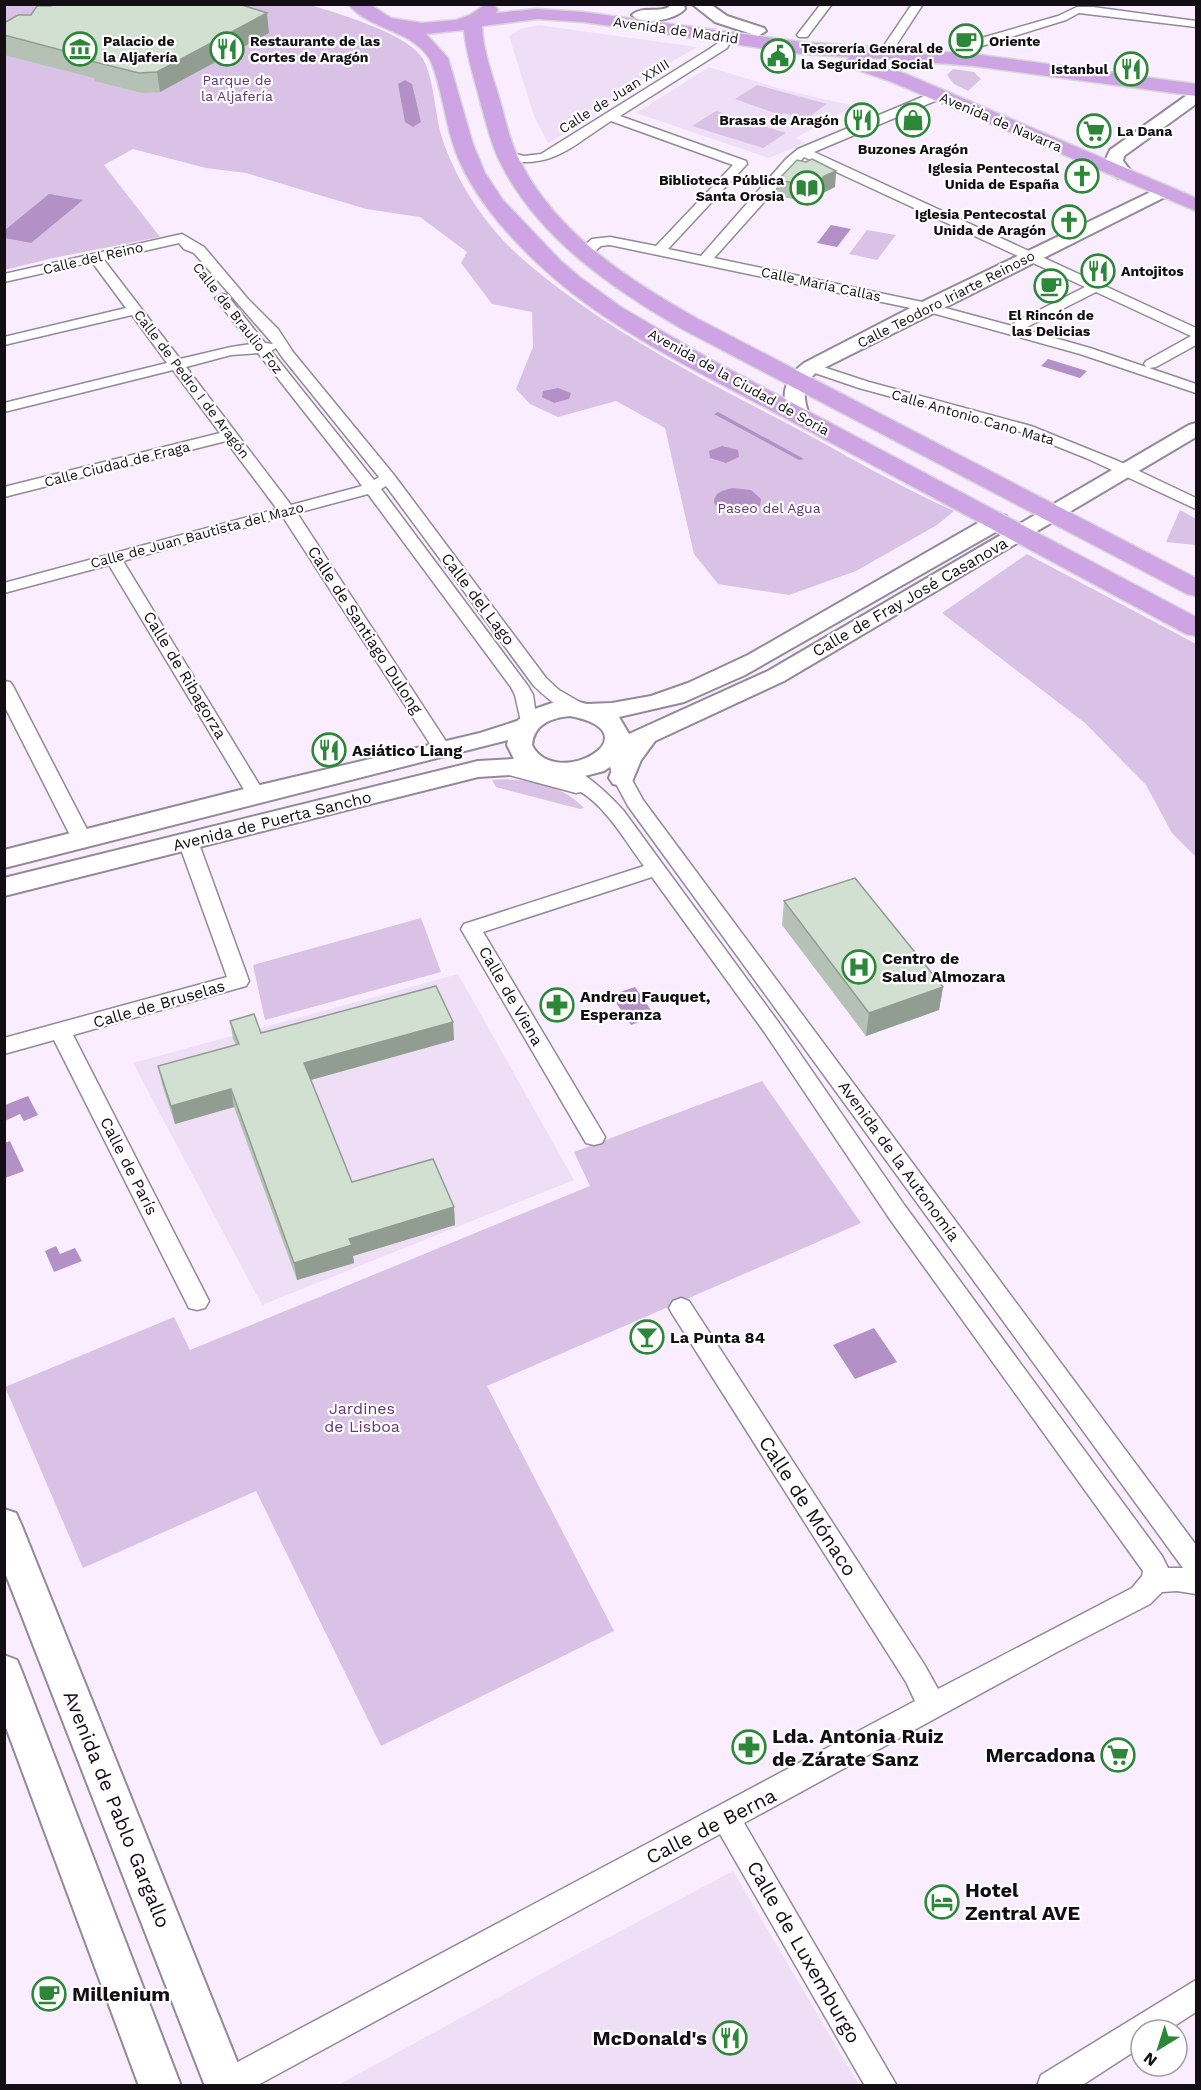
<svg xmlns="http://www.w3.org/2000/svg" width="1201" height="2090" viewBox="0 0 1201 2090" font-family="'Work Sans',sans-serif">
  <rect width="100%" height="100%" fill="#f9edff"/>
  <path fill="#eedff7" d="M540 25 552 27 697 47 589 111 596 115 548 143 534 116 509 36 520 29Z
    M709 67 781 89 853 106 796 138 805 143 769 158 636 113Z
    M458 974 574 1180 262 1305 133 1063Z
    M733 1871 859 2085H338L583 1951Z"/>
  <path fill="#d9c2e5" d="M4 5H310C337 13 409 34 423 59 434 78 435 116 442 138 456 181 485 225 518 255 598 326 696 376 790 425 844 454 898 486 954 511L937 525 856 571 789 595 718 584 694 554 665 428 616 401 558 417 530 404 516 389 533 347 532 312 492 304 461 263 467 252 420 217 366 209 246 173 206 168 133 149 104 165 160 237 53 258 5 270Z
    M953 69 974 72 981 79 968 91 954 84 947 75Z
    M757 85 827 104 806 119 784 113 780 115 735 99Z
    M716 111 786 133 763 148 692 126Z
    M867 230 896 235 877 260 849 254Z
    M1180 510 1196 519V545L1166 542Z
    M1027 554 1196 644V857L1172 833 1146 785 1085 723 942 613Z
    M492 780C521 777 563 784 584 808L580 809 496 787Z
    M421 918 441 972 265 1020 253 965Z
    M762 1081 861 1223 487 1386 614 1631 381 1746 256 1491 83 1568 5 1387 174 1317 190 1350 590 1186 574 1152Z"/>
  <path fill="#b391c6" d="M49 194 83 200 31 243 5 238V230Z
    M831 225 851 229 837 247 817 243Z
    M1048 359 1087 371 1080 378 1041 366Z
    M558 388 571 393 569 399 554 403 542 397 543 391Z
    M718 412 804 459 799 460 714 414Z
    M722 446 738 450 739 457 726 463 710 458 709 451Z
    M733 488 751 490 761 499C761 522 723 516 714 503 714 492 723 490 733 488Z
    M635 987 655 1016 631 1025 611 995Z
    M28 1096 38 1115 24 1121 20 1114 5 1121V1105Z
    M10 1141 24 1171 5 1178V1143Z
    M56 1246 60 1254 75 1248 82 1261 54 1272 45 1251Z
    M874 1328 897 1362 855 1379 833 1345Z"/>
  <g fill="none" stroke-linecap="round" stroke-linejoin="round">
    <path fill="#b391c6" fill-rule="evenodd" d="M405 80 412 84 421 122 413 127 405 122 398 84Z"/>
    <g stroke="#938999" stroke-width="3">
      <path id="street" d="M821 4H832L807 37H799L797 35Z
        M912 4H923L897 44 892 56H884L882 53 885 44Z
        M1077 7H1093L1196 21V27L1079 13 1066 20 972 49 965 56H957L955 53 964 43 1058 16Z
        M727 33 733 37 727 48 620 116 746 161 747 164 668 249 701 256 786 159 798 149 934 92H942L944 95 942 98 814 152 1196 328V345L1156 367 1149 368 1196 384V393L1080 354 925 311 610 245 601 246 589 256H579L577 253 579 250 592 239 610 237 656 246 733 165 611 121C573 145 551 171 503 159L502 156 508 152 524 156 541 154 711 48 718 43 723 35ZM804 157 1085 287 1014 323 1012 326 927 303 714 258ZM1096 292 1191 336 1146 361 1144 364 1146 367 1090 348 1023 329Z
        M182 234 204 247 248 299 278 329 293 352 394 475 546 678 559 690 585 705 588 709 585 713C568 718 546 697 534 686L386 486 381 489 528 686 533 695 537 722 534 726H522L515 695 511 687 368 494 297 513 451 749 448 753H436L283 517 123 561 265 794 263 798H249L109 565 4 593V583L277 509 226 441 4 497V487L220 433 173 370 4 412V403L167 363 132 315 4 345V337L126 308 92 262 4 282V274ZM179 243 184 249 194 253 273 344 265 343 227 295 222 294 215 298 251 344 231 347 180 359 104 260ZM276 348 282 357 379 477 374 480 271 351ZM258 353 357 479 362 486 291 505 186 367 231 355Z
        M811 363 869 382 1031 426 1118 461 1196 498V509L1086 458 1021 432 859 388 806 370 804 367 806 364Z
        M4 681 10 682 13 686 92 839 89 843 82 845 75 843 72 839 4 705Z
        M617 752 623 754 631 778 643 800 1196 1545V1594L1177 1591 1162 1592 1150 1604 1057 1652 744 1823 897 2086H865L720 1834 256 2086H211L215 2074 915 1701 906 1682 673 1315 669 1308 673 1301 681 1298 689 1301 924 1664 938 1689 1132 1588 1142 1576 1143 1571 889 1218 765 1033 652 877 483 932 605 1137 602 1143 594 1145 586 1143 461 929 464 924 644 866C625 841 608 809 581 792L576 793 498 772 496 768 498 764 505 762 557 776 552 770 554 766C575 760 609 795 623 810L779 1023 905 1206 1162 1556 1168 1568H1183L628 806 613 778 608 758 611 754Z
        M188 835 195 836 198 841 249 981 246 986 73 1035 209 1301 205 1308 197 1310 189 1308 54 1040 4 1054V1038L227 977 178 841 181 836Z
        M1196 1980V2012L1168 2030H1141V2047L1081 2086H1037L1041 2075Z"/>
    </g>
    <g stroke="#938999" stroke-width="4">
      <path id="secondary" d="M668 4H684L685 9C675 20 643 26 632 15 641 6 657 13 669 7Z
        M692 4H710L727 16 764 28 766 31 758 36 715 22Z
        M1196 92V104L1124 156 1123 161 1133 174 1130 178H1118L1105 161 1110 150 1190 93Z
        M1163 186 1169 187 1172 191 1169 195 818 371C803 383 802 397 809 414L806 418 799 420 792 418C778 398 785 377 804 363L920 303Z
        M1196 423V437L784 681 655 741 641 760 631 784 622 786 613 784 609 778 614 764 604 771 577 778 554 777 540 773 478 777 4 896V878L478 761 514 759 507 745 508 740 4 868V850L256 786 480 733 517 721 529 711 552 703 570 700 587 704 612 703 651 696 688 683 748 655 990 516 998 514 1006 516 1009 521 1006 526 745 675 684 702 619 717 629 734 768 671 1189 425ZM570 716C658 733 555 792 532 745 534 724 551 718 570 716Z
        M4 1509 16 1513 21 1524 247 2086H205L4 1570Z
        M4 1655 17 1660 22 1672 181 2086H139L4 1722Z"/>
    </g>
    <g stroke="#d9d8d9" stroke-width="3">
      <path id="primary" d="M348 4H369L391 18 422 23 456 20 470 15 483 6H495L498 10 496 13 537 9 583 12 802 42 974 54 1196 84V96L974 66 858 57 906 74 1196 198V211L892 82 846 66 844 62 850 57 802 54 583 22 537 19 482 26C483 52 493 76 500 101 506 121 510 143 520 161 557 234 629 280 698 319L1196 578V596L1187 594 682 329C610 287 538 238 500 162 490 142 486 121 480 101 474 77 466 54 464 30L426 34 448 58 473 144 485 173 503 200 561 261 581 278 621 307 708 358 1196 617V636L1186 634C1057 564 927 494 798 425 717 381 615 334 547 272 509 238 467 191 452 141 446 122 438 72 429 58 410 29 369 30 348 4Z"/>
    </g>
    <use href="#street" fill="#fff" fill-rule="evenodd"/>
    <use href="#secondary" fill="#fff" fill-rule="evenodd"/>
    <use href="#primary" fill="#cfa4e4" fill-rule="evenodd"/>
  </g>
  <path fill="#b4c1b4" d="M51 6 269 33 160 92 142 93 95 81 94 78 4 55V23L31 15Z
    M836 171 835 187 823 193 814 203 777 196 778 180Z
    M784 901 943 987 939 1010 866 1036 782 925Z
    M230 1021 261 1033 453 1022 454 1040 311 1080 352 1182 454 1207 455 1225 353 1256 354 1263 297 1280 234 1107 175 1124 162 1084 158 1066 236 1045 233 1039Z"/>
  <path fill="#929d92" d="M267 13 269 33 160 92 157 72Z
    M836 171 835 187 823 193 814 203 815 187 824 176Z
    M943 987 939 1010 866 1036 869 1013Z
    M453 1022 454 1040 307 1081 304 1063Z
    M231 1089 234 1107 175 1124 171 1106Z
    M454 1207 455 1225 353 1256 354 1263 297 1280 294 1263 349 1239Z"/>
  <path fill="#d1e0d1" stroke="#929d92" stroke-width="1.5" d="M52 4H239L267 13 157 72 139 73 91 61 95 59 4 35V23L18 15H31L37 6H51Z
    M812 159 836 171 824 176 815 187 778 180 797 160 806 162Z
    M855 878 943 987 869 1013 784 901Z
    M436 986 453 1022 304 1063 352 1182 433 1159 454 1207 349 1239 352 1245 294 1263 231 1089 171 1106 158 1066 239 1044 230 1021 254 1014 261 1033Z"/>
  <defs>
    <g id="cafe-ring" transform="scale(1.725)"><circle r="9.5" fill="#fff" stroke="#2d8738" stroke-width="1.5"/><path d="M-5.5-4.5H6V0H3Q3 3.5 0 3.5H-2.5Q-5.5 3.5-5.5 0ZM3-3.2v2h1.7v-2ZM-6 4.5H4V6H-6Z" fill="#2d8738"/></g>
    <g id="museum-ring" transform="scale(1.725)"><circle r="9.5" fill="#fff" stroke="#2d8738" stroke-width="1.5"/><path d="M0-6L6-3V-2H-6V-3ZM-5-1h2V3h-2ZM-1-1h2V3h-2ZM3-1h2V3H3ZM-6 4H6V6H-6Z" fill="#2d8738"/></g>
    <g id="restaurant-ring" transform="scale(1.725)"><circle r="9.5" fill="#fff" stroke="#2d8738" stroke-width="1.5"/><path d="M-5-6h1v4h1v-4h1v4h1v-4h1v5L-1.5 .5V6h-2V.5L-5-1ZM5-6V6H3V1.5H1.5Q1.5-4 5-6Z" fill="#2d8738"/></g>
    <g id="civic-ring" transform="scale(1.725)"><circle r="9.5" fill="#fff" stroke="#2d8738" stroke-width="1.5"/><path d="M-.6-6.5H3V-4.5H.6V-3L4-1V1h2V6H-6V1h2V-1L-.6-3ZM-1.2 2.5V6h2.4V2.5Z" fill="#2d8738"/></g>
    <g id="shop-ring" transform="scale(1.725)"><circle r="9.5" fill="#fff" stroke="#2d8738" stroke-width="1.5"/><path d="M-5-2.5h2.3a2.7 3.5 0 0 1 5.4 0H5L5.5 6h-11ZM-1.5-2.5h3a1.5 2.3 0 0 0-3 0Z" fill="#2d8738"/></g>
    <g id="supermarket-ring" transform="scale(1.725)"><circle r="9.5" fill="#fff" stroke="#2d8738" stroke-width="1.5"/><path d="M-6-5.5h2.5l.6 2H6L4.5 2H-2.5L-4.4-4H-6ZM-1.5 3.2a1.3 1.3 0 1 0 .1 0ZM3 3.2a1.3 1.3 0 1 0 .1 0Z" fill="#2d8738"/></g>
    <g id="church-ring" transform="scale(1.725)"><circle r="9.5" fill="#fff" stroke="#2d8738" stroke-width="1.5"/><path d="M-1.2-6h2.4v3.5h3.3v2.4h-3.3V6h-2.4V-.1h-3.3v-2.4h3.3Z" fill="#2d8738"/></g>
    <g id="library-ring" transform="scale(1.725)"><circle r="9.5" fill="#fff" stroke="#2d8738" stroke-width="1.5"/><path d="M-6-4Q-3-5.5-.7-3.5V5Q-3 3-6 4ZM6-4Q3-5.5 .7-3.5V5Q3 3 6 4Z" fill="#2d8738"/></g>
    <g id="hospital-ring" transform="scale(1.725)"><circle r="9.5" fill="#fff" stroke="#2d8738" stroke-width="1.5"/><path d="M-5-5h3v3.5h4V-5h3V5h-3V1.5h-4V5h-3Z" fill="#2d8738"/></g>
    <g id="pharmacy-ring" transform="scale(1.725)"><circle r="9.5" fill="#fff" stroke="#2d8738" stroke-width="1.5"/><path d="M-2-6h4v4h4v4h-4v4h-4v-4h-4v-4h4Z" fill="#2d8738"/></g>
    <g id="bar-ring" transform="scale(1.725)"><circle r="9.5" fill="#fff" stroke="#2d8738" stroke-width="1.5"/><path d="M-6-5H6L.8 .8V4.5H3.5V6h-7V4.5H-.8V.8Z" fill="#2d8738"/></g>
    <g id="hotel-ring" transform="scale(1.725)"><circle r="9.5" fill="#fff" stroke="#2d8738" stroke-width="1.5"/><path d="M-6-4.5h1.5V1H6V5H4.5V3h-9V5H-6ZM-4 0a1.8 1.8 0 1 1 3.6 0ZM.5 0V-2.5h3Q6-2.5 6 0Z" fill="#2d8738"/></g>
  </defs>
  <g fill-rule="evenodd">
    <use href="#cafe-ring" x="966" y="41"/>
    <use href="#museum-ring" x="80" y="49"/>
    <use href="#restaurant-ring" x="227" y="49"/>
    <use href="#civic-ring" x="778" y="56"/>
    <use href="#restaurant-ring" x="1131" y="69"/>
    <use href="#restaurant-ring" x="862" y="120"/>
    <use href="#shop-ring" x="913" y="120"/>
    <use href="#supermarket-ring" x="1094" y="131"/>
    <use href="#church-ring" x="1082" y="176"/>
    <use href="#library-ring" x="807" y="188"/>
    <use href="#church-ring" x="1069" y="222"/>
    <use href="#restaurant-ring" x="1098" y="271"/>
    <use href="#cafe-ring" x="1051" y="286"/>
    <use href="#restaurant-ring" x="329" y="750"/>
    <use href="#hospital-ring" x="859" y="967"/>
    <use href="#pharmacy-ring" x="557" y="1005"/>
    <use href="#bar-ring" x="647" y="1337"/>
    <use href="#pharmacy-ring" x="749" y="1747"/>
    <use href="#supermarket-ring" x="1118" y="1755"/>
    <use href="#hotel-ring" x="942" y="1902"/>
    <use href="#cafe-ring" x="49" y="1994"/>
    <use href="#restaurant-ring" x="730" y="2038"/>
  </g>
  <g text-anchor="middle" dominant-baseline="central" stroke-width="4.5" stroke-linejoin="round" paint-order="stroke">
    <g font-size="14" fill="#120e14" stroke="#fff">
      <text transform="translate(676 30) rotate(8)">Avenida de Madrid</text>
      <text transform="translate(614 96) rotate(-32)">Calle de Juan XXIII</text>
      <text transform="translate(1001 122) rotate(23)">Avenida de Navarra</text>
      <text transform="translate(93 258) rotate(-13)">Calle del Reino</text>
      <text transform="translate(821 284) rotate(12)">Calle María Callas</text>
      <text transform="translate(946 299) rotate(-27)">Calle Teodoro Iriarte Reinoso</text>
      <text transform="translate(238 318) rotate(52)">Calle de Braulio Foz</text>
      <text transform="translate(739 382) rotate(29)">Avenida de la Ciudad de Soria</text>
      <text transform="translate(192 384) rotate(53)">Calle de Pedro I de Aragón</text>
      <text transform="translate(973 417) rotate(16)">Calle Antonio Cano Mata</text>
      <text transform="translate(117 464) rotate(-14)">Calle Ciudad de Fraga</text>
      <text transform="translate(197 535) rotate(-15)">Calle de Juan Bautista del Mazo</text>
    </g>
    <g font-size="14" font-weight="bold" fill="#120e14" stroke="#fff" text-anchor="start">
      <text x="103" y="41">Palacio de<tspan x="103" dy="16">la Aljafería</tspan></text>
      <text x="250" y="41">Restaurante de las<tspan x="250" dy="16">Cortes de Aragón</tspan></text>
      <text x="989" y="41">Oriente</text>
      <text x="801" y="48">Tesorería General de<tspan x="801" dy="16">la Seguridad Social</tspan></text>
      <text x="1108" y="69" text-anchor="end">Istanbul</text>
      <text x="839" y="120" text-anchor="end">Brasas de Aragón</text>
      <text x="1117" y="131">La Dana</text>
      <text x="913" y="149" text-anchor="middle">Buzones Aragón</text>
      <text x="1059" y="168" text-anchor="end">Iglesia Pentecostal<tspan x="1059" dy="16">Unida de España</tspan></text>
      <text x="784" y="180" text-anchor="end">Biblioteca Pública<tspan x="784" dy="16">Santa Orosia</tspan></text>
      <text x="1046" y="214" text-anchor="end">Iglesia Pentecostal<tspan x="1046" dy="16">Unida de Aragón</tspan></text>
      <text x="1121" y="271">Antojitos</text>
      <text x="1051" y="315" text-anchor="middle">El Rincón de<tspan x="1051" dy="16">las Delicias</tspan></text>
    </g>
    <g font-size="14" fill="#613577" stroke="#fff">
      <text x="237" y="80">Parque de<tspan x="237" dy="16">la Aljafería</tspan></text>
      <text x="769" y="508">Paseo del Agua</text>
    </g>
    <g font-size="16" fill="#120e14" stroke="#fff">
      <text transform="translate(910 597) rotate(-30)">Calle de Fray José Casanova</text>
      <text transform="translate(478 599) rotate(53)">Calle del Lago</text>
      <text transform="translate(365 630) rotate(57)">Calle de Santiago Dulong</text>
      <text transform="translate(185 675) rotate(59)">Calle de Ribagorza</text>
      <text transform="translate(272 821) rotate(-14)">Avenida de Puerta Sancho</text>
      <text transform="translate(511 996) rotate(60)">Calle de Viena</text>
      <text transform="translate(159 1004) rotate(-16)">Calle de Bruselas</text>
      <text transform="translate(899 1161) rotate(54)">Avenida de la Autonomía</text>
      <text transform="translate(129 1166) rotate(63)">Calle de París</text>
    </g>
    <g font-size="16" font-weight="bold" fill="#120e14" stroke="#fff" text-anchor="start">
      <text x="352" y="750">Asiático Liang</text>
      <text x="882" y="958">Centro de<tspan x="882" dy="18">Salud Almozara</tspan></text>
      <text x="580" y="996">Andreu Fauquet,<tspan x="580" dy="18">Esperanza</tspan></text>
      <text x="670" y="1337">La Punta 84</text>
    </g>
    <g font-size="16" fill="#613577" stroke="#fff">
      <text x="362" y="1408">Jardines<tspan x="362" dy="18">de Lisboa</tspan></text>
    </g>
    <g font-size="20" fill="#120e14" stroke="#fff">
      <text transform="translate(808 1506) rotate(57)">Calle de Mónaco</text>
      <text transform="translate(117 1809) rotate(68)">Avenida de Pablo Gargallo</text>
      <text transform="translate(711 1826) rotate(-27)">Calle de Berna</text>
      <text transform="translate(804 1952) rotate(60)">Calle de Luxemburgo</text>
    </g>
    <g font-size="20" font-weight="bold" fill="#120e14" stroke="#fff" text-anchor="start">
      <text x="772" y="1736">Lda. Antonia Ruiz<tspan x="772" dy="23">de Zárate Sanz</tspan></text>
      <text x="1095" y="1755" text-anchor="end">Mercadona</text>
      <text x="965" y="1890">Hotel<tspan x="965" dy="23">Zentral AVE</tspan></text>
      <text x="72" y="1994">Millenium</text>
      <text x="707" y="2038" text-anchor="end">McDonald's</text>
    </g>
  </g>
  <rect width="1201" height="2090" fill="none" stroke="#120e14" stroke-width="12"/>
  <g transform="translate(1159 2048) rotate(218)"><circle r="28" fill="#ffffff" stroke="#a09fa1" stroke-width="1.5"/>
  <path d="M0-4.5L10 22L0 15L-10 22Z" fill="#2d8738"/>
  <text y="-9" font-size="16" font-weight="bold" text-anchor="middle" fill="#120e14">N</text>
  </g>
</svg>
